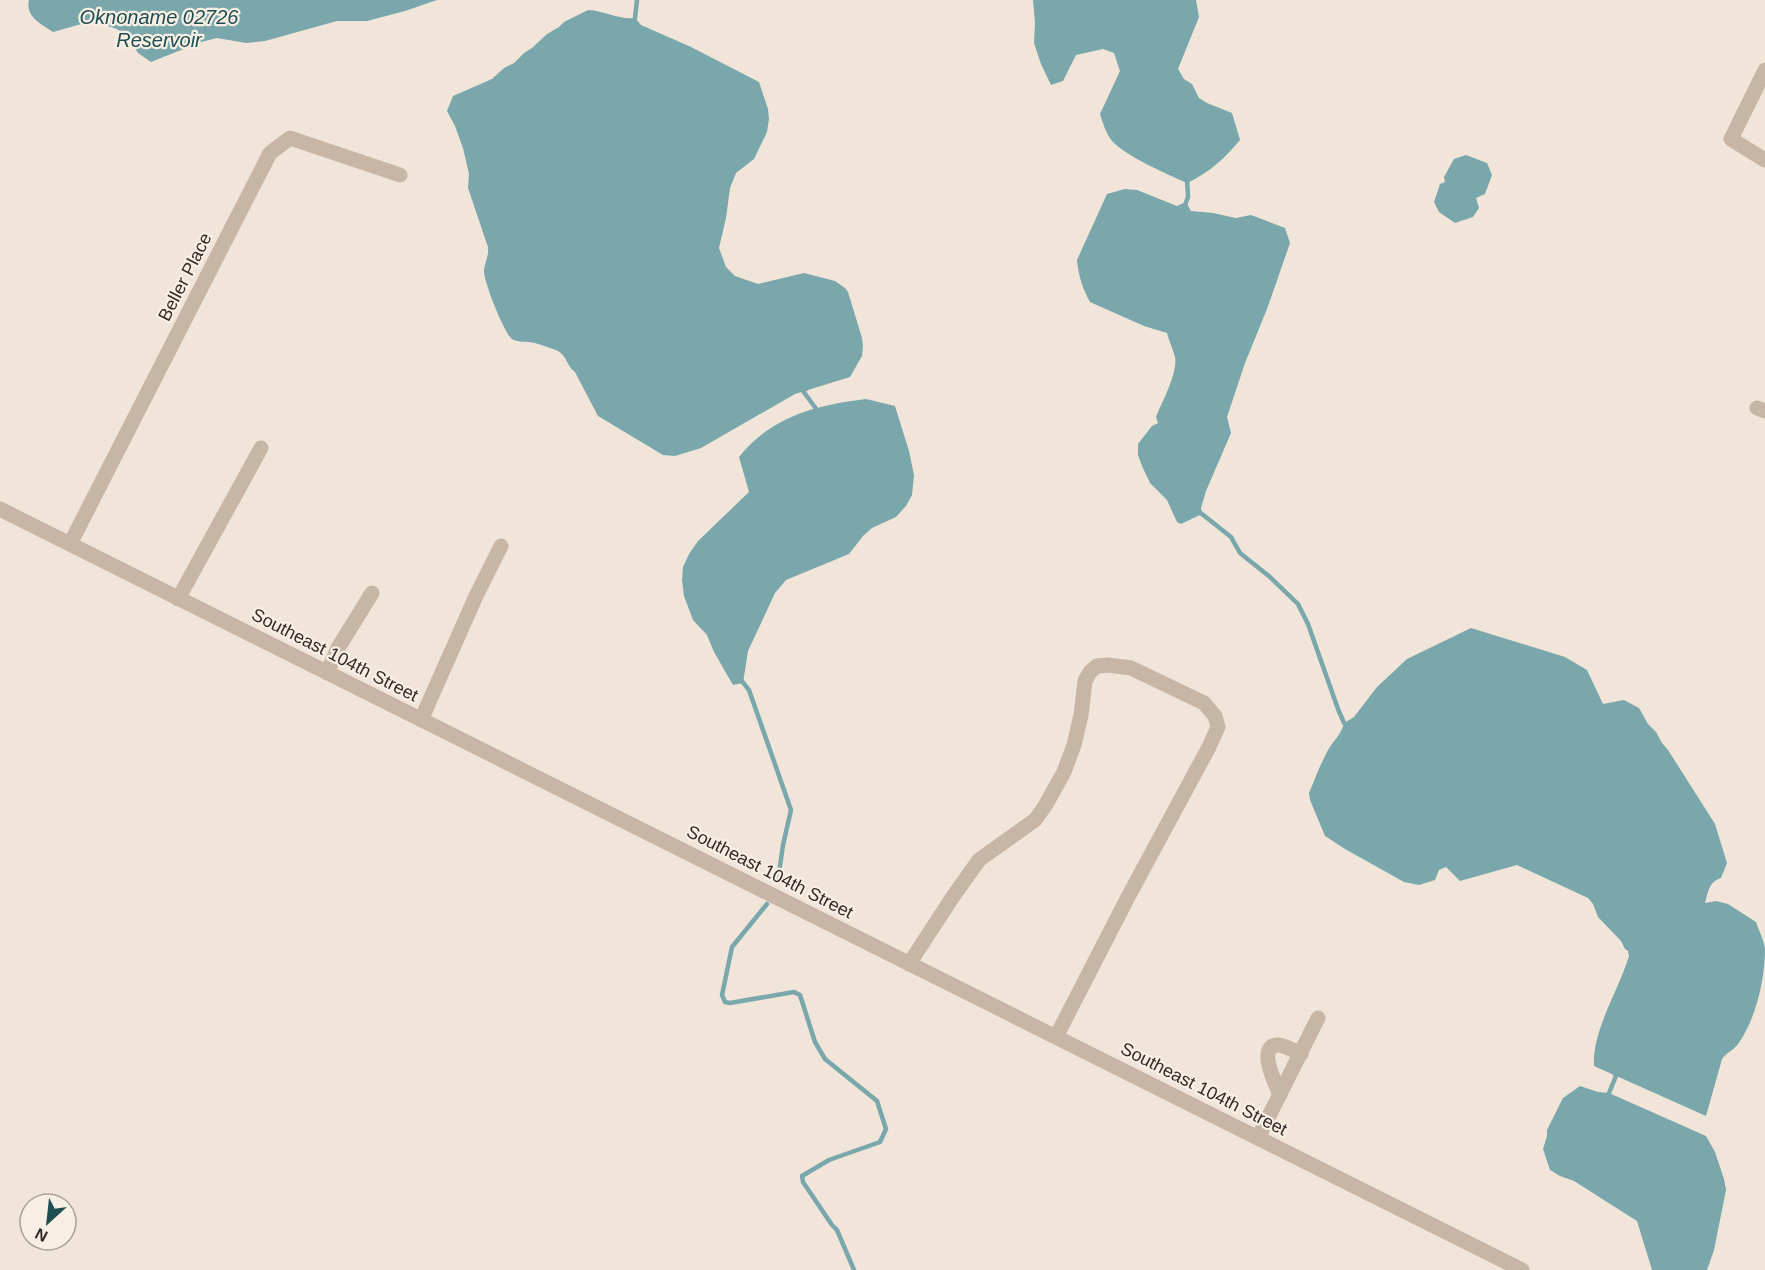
<svg xmlns="http://www.w3.org/2000/svg" width="1765" height="1270" viewBox="0 0 1765 1270" font-family="Arial,sans-serif">
  <rect width="100%" height="100%" fill="#f0e5d8"/>
  <path fill="#79a7ab" d="M29 0H437L405 11 367 21H337L265 41 246 43 217 38 201 42 151 62 138 53 127 36 117 29 92 21 53 32C41 24 25 17 29 0Z
    M1033 0H1196L1199 17 1178 69 1184 79 1192 84 1199 98 1207 103 1232 113 1240 140C1225 158 1209 173 1187 183 1167 174 1127 157 1112 141 1106 133 1103 124 1100 114L1120 71 1114 53 1103 49 1076 55 1063 81 1051 85 1041 64 1034 43 1035 23Z
    M588 10C606 11 619 20 635 18L641 25 691 47 759 82 768 109 769 119 767 132 754 159 736 173 730 188 726 218 719 248 726 267 735 276 758 284 804 273 835 281 845 288 848 292 862 338 863 346 862 356 850 377 795 394 701 448 675 456 663 455 598 416 575 372C567 367 567 356 558 351 551 348 542 345 535 343 528 341 518 343 512 339 504 333 483 280 484 270 485 262 489 256 488 247L468 188 469 174 463 148 455 126 447 111 453 96 492 79 504 68 514 63 524 53 532 48 547 34 559 27 564 22Z
    M1466 155 1487 163 1492 175 1485 194 1476 198 1479 208 1473 217 1455 223 1439 212 1434 202 1440 184 1445 182 1444 177 1454 159Z
    M1125 189 1137 190 1177 206 1186 202 1191 211 1213 213 1236 218 1251 215 1285 228 1290 243 1267 309 1245 363 1227 417 1231 433 1206 491 1201 508 1202 514 1181 524 1177 522 1167 500 1150 483 1142 466 1138 455V444L1152 426 1158 423 1156 417C1162 402 1178 373 1175 357 1173 349 1169 341 1167 333L1144 326 1090 302C1083 290 1078 274 1077 260L1107 194Z
    M866 399 895 406 909 451 914 475 912 495 906 506 896 517 872 528 863 536 849 554 786 580 775 593 748 651 743 683 733 685 714 652 707 635 693 620 684 596 682 580 683 567 689 554 698 541 749 492 739 457C772 416 817 405 866 399Z
    M1471 628 1565 657 1587 670 1603 704 1624 700 1639 708 1648 724 1656 732 1662 743 1668 750 1715 824 1727 863 1721 878C1709 882 1708 892 1705 903L1716 901 1728 904 1756 922C1759 931 1764 940 1765 949 1765 979 1756 1019 1738 1044 1733 1051 1727 1052 1722 1059L1706 1116 1594 1066C1592 1030 1619 990 1629 956L1628 951 1625 949 1621 941 1598 917 1593 904 1588 898 1517 865 1460 881 1446 867 1439 870 1435 880 1419 885 1404 882 1345 849 1325 836 1310 800 1309 793C1315 779 1320 765 1327 752 1333 740 1341 736 1344 723L1354 717 1377 687 1407 659Z
    M1580 1086 1598 1092 1609 1093 1706 1136 1715 1152 1724 1179 1726 1190 1714 1250 1707 1270H1652L1637 1221 1574 1181 1560 1176 1550 1170 1543 1149 1547 1136V1130L1563 1098Z"/>
  <g fill="none" stroke-linecap="round" stroke-linejoin="round">
    <path stroke="#79a7ab" stroke-width="4.5" d="M633 23 635 18 637 0
      M1184 208 1188 197 1187 178
      M806 389 803 391 817 410
      M1197 511 1202 514 1231 537 1240 553 1270 577 1298 604 1308 624 1338 709 1344 723 1347 725
      M741 680 749 690 791 810 783 845 778 880
      M767 904 732 947 722 995 725 1002 730 1003 794 992 800 995 815 1042 825 1059 877 1101 886 1129 880 1142 829 1160 802 1176 803 1182 832 1225 837 1230 854 1270
      M1609 1093 1616 1076 1613 1071"/>
    <path stroke="#c7b6a5" stroke-width="15" d="M1765 70 1731 139 1765 160
      M1757 408 1765 411
      M0 509 1522 1270
      M70 544 270 153 290 138 400 175
      M178 599 261 448
      M327 673 338 648 372 593
      M421 720 476 596 501 546
      M909 964 952 898 979 860 1035 820 1045 806 1064 772 1074 745 1081 715 1085 681 1090 672 1097 666 1108 665 1131 668 1204 703 1215 716 1218 727 1209 747 1128 897 1056 1037
      M1280 1095C1276 1085 1256 1045 1278 1045 1285 1045 1294 1051 1301 1054
      M1258 1138 1318 1018"/>
  </g>
  <g text-anchor="middle" dominant-baseline="central" stroke-width="4.5" stroke-linejoin="round" paint-order="stroke">
    <g font-size="18" fill="#332b26" stroke="#f8efe4">
      <text transform="translate(185 277) rotate(-63)">Beller Place</text>
      <text transform="translate(335 655) rotate(27)">Southeast 104th Street</text>
      <text transform="translate(770 872) rotate(27)">Southeast 104th Street</text>
      <text transform="translate(1204 1089) rotate(27)">Southeast 104th Street</text>
    </g>
    <g font-size="20" font-style="italic" fill="#1e4d52" stroke="#f8efe4">
      <text x="159" y="17">Oknoname 02726<tspan x="159" dy="23">Reservoir</tspan></text>
    </g>
  </g>
  <g transform="translate(48 1222) rotate(207)"><circle r="28" fill="#f8efe4" stroke="#a9a198" stroke-width="1.5"/>
  <path d="M0-4.5L10 22L0 15L-10 22Z" fill="#1e4d52"/>
  <text y="-9" font-size="16" font-weight="bold" text-anchor="middle" fill="#332b26">N</text>
  </g>
</svg>
